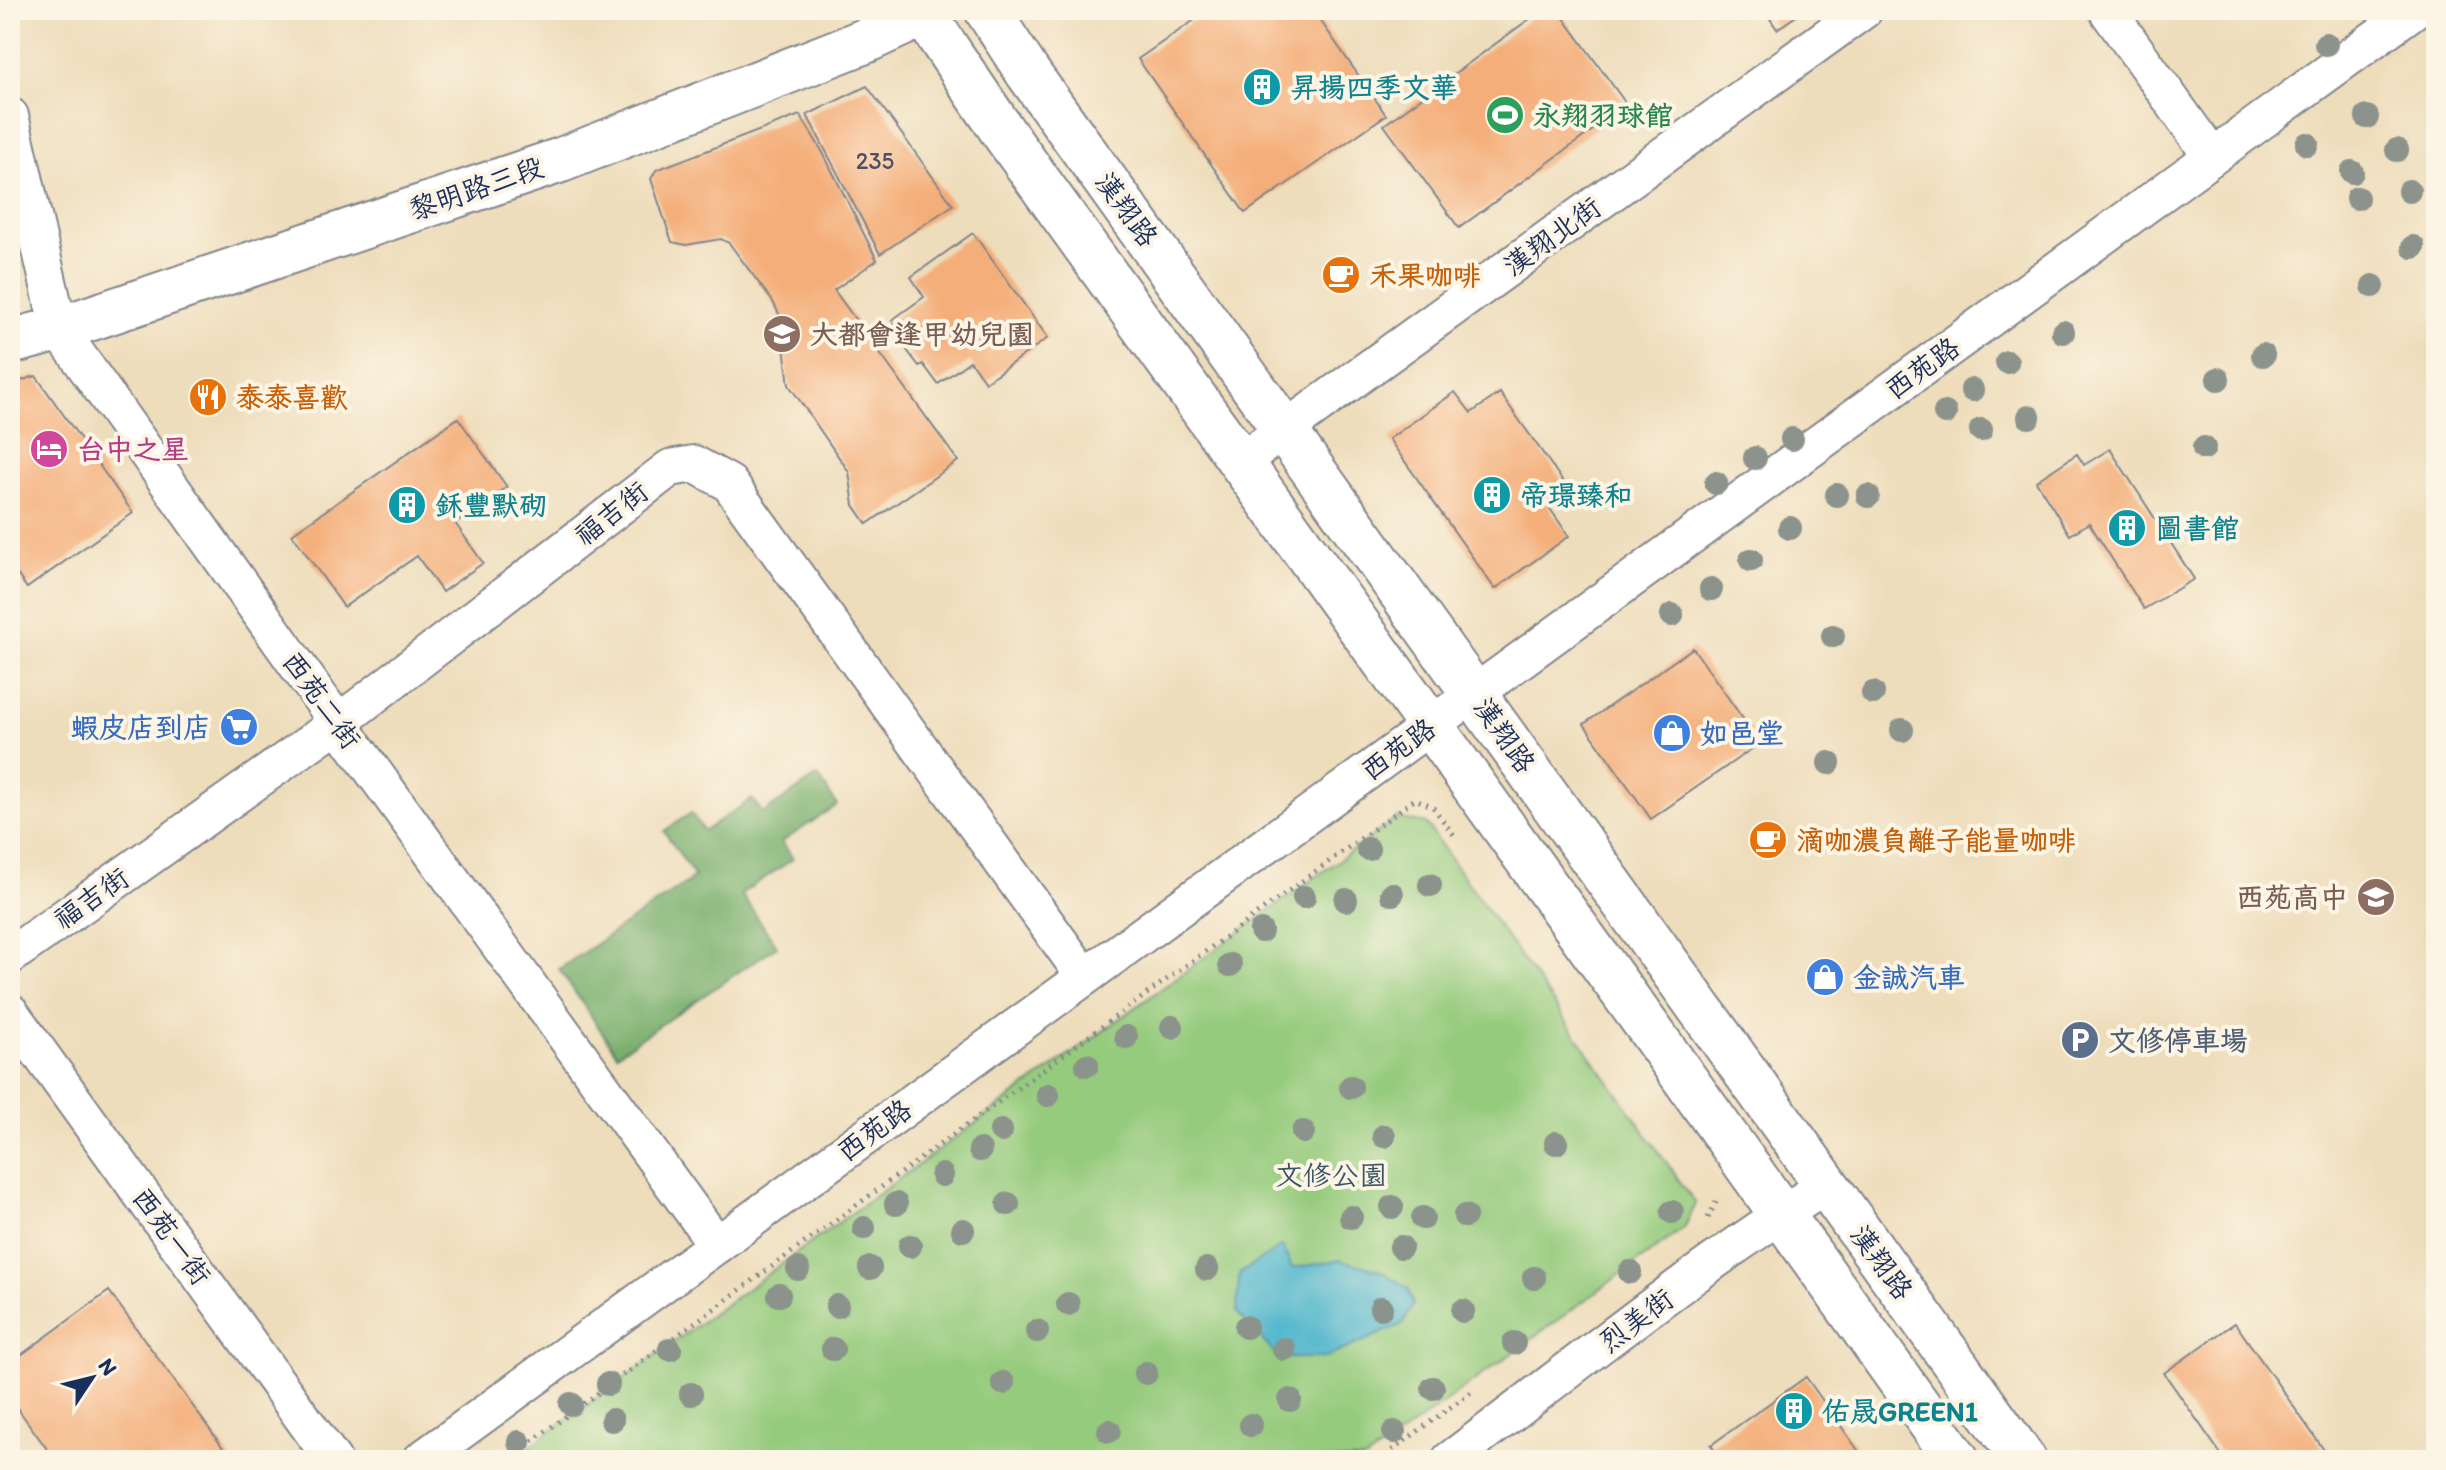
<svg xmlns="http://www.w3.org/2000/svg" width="2446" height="1470" viewBox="0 0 2446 1470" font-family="Itim,'LXGW WenKai TC',sans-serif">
  <rect width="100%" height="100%" fill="#fcf5e5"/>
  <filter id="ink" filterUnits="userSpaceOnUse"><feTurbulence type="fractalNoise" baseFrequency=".0125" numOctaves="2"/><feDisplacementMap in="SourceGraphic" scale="16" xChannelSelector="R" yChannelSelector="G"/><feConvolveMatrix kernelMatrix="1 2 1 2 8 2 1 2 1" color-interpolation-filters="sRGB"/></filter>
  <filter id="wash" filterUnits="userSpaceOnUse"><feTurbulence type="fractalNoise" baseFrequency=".006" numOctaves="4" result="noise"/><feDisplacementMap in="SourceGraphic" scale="32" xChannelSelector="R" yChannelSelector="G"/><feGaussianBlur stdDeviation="1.8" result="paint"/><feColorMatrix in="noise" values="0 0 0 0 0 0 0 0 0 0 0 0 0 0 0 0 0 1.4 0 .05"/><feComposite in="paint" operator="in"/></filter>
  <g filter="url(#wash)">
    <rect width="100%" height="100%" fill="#edb"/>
    <path fill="#95cb7d" stroke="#587d6e" stroke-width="2" d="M1397 818 1426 824 1696 1204 1684 1228 1365 1460H511Z"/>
    <path fill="#78af6c" stroke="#4a6f65" stroke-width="2" d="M818 776 837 805 782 842 793 859 741 894 777 946 617 1054 559 969 695 877 664 831 691 813 704 831 752 799 763 813Z"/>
    <path fill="#4db5cc" stroke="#347295" stroke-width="2" d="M1282 1246 1292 1268 1340 1260 1379 1270 1408 1288 1413 1304 1403 1324 1325 1358H1279L1237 1313 1239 1274Z"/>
    <g id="blocks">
      <path fill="#f4ae79" d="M1209 10H1313L1386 115 1245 213 1138 59Z
        M1542 10H1558L1627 105 1459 228 1384 125Z
        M1764 10H1805L1777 29Z
        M867 86 953 205 880 254 807 115Z
        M800 115 822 151 877 260 834 290 958 461 867 524 854 505 849 472 789 385 780 316 773 302 729 243 721 239 686 245 672 242 651 179 656 170Z
        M973 233 1048 338 985 382 970 361 938 384 923 364 919 366 900 341 905 338 892 320 924 297 911 277Z
        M36 376 133 513 27 588 10 564V384Z
        M1455 392 1471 413 1500 393 1567 487 1546 503 1569 536 1495 589 1389 439Z
        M458 418 507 487 455 523 483 563 442 592 417 556 344 607 292 534Z
        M2110 449 2194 579 2144 609 2089 523 2070 535 2036 481 2077 454 2084 465Z
        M1693 648 1760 743 1651 819 1584 724Z
        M109 1291 232 1460H55L10 1398V1363Z
        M2235 1323 2331 1460H2225L2164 1373Z
        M1806 1377 1865 1460H1721L1711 1445Z"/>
    </g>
  </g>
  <g filter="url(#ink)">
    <use href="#blocks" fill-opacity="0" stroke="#84868c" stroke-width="2"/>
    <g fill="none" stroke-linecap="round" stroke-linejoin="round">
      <g stroke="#84868c" stroke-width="40">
        <path id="street" d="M2107 10 2212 157
          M10 116 59 329 338 723 717 1245
          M1240 462 1864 10
          M10 956 338 723 670 468 694 464 729 483 1085 977
          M10 1012 333 1460
          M421 1460 2414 10
          M1450 1460C1574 1367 1695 1268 1827 1185"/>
      </g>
      <g stroke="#84868c" stroke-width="48">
        <path id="secondary" d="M921 10 1003 132 1650 1030 1957 1460
          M987 10 1028 73 2024 1460
          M10 342 59 329 561 160 865 41 932 10"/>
      </g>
      <path stroke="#84868c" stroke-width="5" stroke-dasharray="2 6" stroke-linecap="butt" d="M1708 1218 1718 1198
        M506 1460 1415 799 1432 806 1457 839
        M1379 1460 1471 1392"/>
      <use href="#street" stroke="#fff" stroke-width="36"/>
      <use href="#secondary" stroke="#fff" stroke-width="44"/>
    </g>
    <g fill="#8b938c">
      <circle cx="2326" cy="44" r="12"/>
      <circle cx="2367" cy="117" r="12"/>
      <circle cx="2307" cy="144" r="12"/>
      <circle cx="2397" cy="150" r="12"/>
      <circle cx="2352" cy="172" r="12"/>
      <circle cx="2409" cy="191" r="12"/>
      <circle cx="2357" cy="198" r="12"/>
      <circle cx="2413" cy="247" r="12"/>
      <circle cx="2373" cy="286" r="12"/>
      <circle cx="2063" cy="332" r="12"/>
      <circle cx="2263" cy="355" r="12"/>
      <circle cx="2007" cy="362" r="12"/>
      <circle cx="2218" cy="379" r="12"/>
      <circle cx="1972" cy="390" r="12"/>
      <circle cx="1945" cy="413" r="12"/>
      <circle cx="2029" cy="417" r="12"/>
      <circle cx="1981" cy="430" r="12"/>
      <circle cx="1792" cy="439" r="12"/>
      <circle cx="2204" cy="448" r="12"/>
      <circle cx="1755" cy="458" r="12"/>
      <circle cx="1716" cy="483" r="12"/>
      <circle cx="1837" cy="495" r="12"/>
      <circle cx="1868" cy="496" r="12"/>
      <circle cx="1790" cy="528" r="12"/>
      <circle cx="1751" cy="560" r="12"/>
      <circle cx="1711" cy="589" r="12"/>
      <circle cx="1672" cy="615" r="12"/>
      <circle cx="1833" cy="636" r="12"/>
      <circle cx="1873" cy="693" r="12"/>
      <circle cx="1902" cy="730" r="12"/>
      <circle cx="1829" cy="763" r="12"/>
      <circle cx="1368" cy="849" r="12"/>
      <circle cx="1430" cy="885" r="12"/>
      <circle cx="1392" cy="894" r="12"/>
      <circle cx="1304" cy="897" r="12"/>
      <circle cx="1346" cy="900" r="12"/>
      <circle cx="1261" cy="931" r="12"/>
      <circle cx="1230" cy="965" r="12"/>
      <circle cx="1172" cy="1027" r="12"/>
      <circle cx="1126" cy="1037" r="12"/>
      <circle cx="1087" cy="1065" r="12"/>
      <circle cx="1351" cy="1087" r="12"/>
      <circle cx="1048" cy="1095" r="12"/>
      <circle cx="1001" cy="1131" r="12"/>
      <circle cx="1303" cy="1132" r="12"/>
      <circle cx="1384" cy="1136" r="12"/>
      <circle cx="1556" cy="1143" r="12"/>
      <circle cx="980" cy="1150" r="12"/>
      <circle cx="942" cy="1175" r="12"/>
      <circle cx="896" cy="1204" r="12"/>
      <circle cx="1008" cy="1204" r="12"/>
      <circle cx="1392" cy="1207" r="12"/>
      <circle cx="1672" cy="1212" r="12"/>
      <circle cx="1465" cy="1216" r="12"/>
      <circle cx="1351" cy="1217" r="12"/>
      <circle cx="1423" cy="1218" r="12"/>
      <circle cx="864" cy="1228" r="12"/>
      <circle cx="963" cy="1230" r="12"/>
      <circle cx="910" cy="1246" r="12"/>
      <circle cx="1401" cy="1247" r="12"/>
      <circle cx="870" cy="1268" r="12"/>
      <circle cx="798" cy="1269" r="12"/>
      <circle cx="1207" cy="1269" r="12"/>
      <circle cx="1630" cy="1272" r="12"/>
      <circle cx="1534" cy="1278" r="12"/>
      <circle cx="779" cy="1295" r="12"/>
      <circle cx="1068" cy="1304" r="12"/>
      <circle cx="837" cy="1306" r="12"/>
      <circle cx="1381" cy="1308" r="12"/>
      <circle cx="1463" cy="1311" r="12"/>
      <circle cx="1246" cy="1327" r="12"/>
      <circle cx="1037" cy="1331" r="12"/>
      <circle cx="1514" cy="1343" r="12"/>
      <circle cx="670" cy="1349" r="12"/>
      <circle cx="833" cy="1349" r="12"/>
      <circle cx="1284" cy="1349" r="12"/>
      <circle cx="1146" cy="1373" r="12"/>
      <circle cx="1003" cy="1383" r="12"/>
      <circle cx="608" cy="1384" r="12"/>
      <circle cx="1433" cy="1388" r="12"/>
      <circle cx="691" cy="1394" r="12"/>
      <circle cx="1290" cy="1400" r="12"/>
      <circle cx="571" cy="1404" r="12"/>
      <circle cx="612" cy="1420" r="12"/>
      <circle cx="1251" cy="1425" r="12"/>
      <circle cx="1109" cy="1431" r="12"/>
      <circle cx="1394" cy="1432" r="12"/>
      <circle cx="519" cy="1442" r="12"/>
    </g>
  </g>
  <defs>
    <g id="building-disc" transform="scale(2)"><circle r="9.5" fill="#0f9aa8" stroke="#fcf5e5"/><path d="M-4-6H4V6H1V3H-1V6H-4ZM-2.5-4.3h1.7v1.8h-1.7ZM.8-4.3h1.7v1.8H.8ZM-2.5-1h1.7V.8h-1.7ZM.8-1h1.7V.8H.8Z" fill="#fff"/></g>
    <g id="stadium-disc" transform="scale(2)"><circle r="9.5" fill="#2e9e5b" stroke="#fcf5e5"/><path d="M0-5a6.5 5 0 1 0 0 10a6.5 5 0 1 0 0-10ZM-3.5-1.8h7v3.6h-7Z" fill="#fff"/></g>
    <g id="cafe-disc" transform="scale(2)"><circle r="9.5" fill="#e8710a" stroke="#fcf5e5"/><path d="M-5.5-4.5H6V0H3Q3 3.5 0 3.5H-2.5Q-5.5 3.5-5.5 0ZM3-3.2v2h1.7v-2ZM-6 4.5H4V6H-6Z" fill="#fff"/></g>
    <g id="school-disc" transform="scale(2)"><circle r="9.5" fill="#8d6e63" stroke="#fcf5e5"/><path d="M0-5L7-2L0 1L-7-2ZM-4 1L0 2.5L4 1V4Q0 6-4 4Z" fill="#fff"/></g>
    <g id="restaurant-disc" transform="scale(2)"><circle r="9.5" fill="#e8710a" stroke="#fcf5e5"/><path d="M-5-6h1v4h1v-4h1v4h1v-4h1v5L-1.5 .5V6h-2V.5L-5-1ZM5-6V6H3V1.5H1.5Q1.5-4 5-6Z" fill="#fff"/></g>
    <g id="hotel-disc" transform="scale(2)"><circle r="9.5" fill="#d1479c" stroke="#fcf5e5"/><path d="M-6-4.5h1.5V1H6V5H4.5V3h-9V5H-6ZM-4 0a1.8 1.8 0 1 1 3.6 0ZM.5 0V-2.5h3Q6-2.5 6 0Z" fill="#fff"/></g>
    <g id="supermarket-disc" transform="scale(2)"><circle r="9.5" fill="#3f7fe0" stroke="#fcf5e5"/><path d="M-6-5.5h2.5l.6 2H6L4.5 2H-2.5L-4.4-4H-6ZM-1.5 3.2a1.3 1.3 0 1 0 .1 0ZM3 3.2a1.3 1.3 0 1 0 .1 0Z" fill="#fff"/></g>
    <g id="shop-disc" transform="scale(2)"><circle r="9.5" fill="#3f7fe0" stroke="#fcf5e5"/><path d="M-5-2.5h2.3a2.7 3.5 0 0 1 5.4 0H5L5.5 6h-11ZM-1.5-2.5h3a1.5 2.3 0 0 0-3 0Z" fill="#fff"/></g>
    <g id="parking-disc" transform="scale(2)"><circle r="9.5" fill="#5c6f8a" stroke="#fcf5e5"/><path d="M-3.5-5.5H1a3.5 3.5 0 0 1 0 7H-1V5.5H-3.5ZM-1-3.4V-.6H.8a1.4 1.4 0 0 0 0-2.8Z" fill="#fff"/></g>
  </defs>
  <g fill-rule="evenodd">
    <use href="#building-disc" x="1262" y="87"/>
    <use href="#stadium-disc" x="1505" y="115"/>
    <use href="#cafe-disc" x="1341" y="275"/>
    <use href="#school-disc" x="782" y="334"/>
    <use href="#restaurant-disc" x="208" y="397"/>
    <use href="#hotel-disc" x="49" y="449"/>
    <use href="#building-disc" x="1492" y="495"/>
    <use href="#building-disc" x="407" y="505"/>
    <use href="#building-disc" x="2127" y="528"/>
    <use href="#supermarket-disc" x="239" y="727"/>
    <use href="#shop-disc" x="1672" y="733"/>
    <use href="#cafe-disc" x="1768" y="840"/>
    <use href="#school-disc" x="2376" y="897"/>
    <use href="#shop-disc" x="1825" y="977"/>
    <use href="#parking-disc" x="2080" y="1040"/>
    <use href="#building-disc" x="1794" y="1411"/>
  </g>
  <g text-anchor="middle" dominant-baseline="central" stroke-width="8" stroke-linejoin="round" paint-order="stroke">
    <g font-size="24" fill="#514f65">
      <text x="875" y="160">235</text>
    </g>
    <g font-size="28" font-weight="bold" fill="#0d838f" stroke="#fcf5e5" text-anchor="start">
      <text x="1290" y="87">昇揚四季文華</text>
      <text x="1520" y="495">帝璟臻和</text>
      <text x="435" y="505">鉌豐默砌</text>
      <text x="2155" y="528">圖書館</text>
      <text x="1822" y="1411">佑晟GREEN1</text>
    </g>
    <g font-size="28" font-weight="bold" fill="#27864d" stroke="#fcf5e5" text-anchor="start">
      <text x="1533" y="115">永翔羽球館</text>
    </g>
    <g font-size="28" fill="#1b2f5e" stroke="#fcf5e5">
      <text transform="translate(476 188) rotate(-19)">黎明路三段</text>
      <text transform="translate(1127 209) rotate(54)">漢翔路</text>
      <text transform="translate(1552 236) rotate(-36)">漢翔北街</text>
      <text transform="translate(1922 368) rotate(-36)">西苑路</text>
      <text transform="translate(611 513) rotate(-38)">福吉街</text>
      <text transform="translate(322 700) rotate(54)">西苑二街</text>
      <text transform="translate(1505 735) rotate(55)">漢翔路</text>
      <text transform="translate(1398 749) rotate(-36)">西苑路</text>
      <text transform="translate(91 898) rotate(-35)">福吉街</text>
      <text transform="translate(874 1130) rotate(-36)">西苑路</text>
      <text transform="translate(172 1236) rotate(54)">西苑一街</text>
      <text transform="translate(1882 1262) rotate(54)">漢翔路</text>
      <text transform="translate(1636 1320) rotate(-37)">烈美街</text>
    </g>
    <g font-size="28" font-weight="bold" fill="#c56008" stroke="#fcf5e5" text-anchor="start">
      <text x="1369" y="275">禾果咖啡</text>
      <text x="236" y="397">泰泰喜歡</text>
      <text x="1796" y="840">滴咖濃負離子能量咖啡</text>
    </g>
    <g font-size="28" font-weight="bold" fill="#785e54" stroke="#fcf5e5" text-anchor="start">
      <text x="810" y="334">大都會逢甲幼兒園</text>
      <text x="2348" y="897" text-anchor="end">西苑高中</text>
    </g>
    <g font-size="28" font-weight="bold" fill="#b23c85" stroke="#fcf5e5" text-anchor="start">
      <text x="77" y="449">台中之星</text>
    </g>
    <g font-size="28" font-weight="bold" fill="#366cbe" stroke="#fcf5e5" text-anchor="start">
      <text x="211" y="727" text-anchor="end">蝦皮店到店</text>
      <text x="1700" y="733">如邑堂</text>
      <text x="1853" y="977">金誠汽車</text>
    </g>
    <g font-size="28" font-weight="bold" fill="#4e5e75" stroke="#fcf5e5" text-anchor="start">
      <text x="2108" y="1040">文修停車場</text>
    </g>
    <g font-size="28" fill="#3a5666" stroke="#fcf5e5">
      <text x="1331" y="1175">文修公園</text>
    </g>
  </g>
  <rect width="2446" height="1470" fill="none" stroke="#fcf5e5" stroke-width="40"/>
  <g transform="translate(92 1378) rotate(55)" stroke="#fcf5e5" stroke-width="6" paint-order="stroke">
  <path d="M0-6L14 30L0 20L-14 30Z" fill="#1b2f5e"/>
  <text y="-12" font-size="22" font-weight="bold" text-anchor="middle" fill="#1b2f5e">N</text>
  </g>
</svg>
